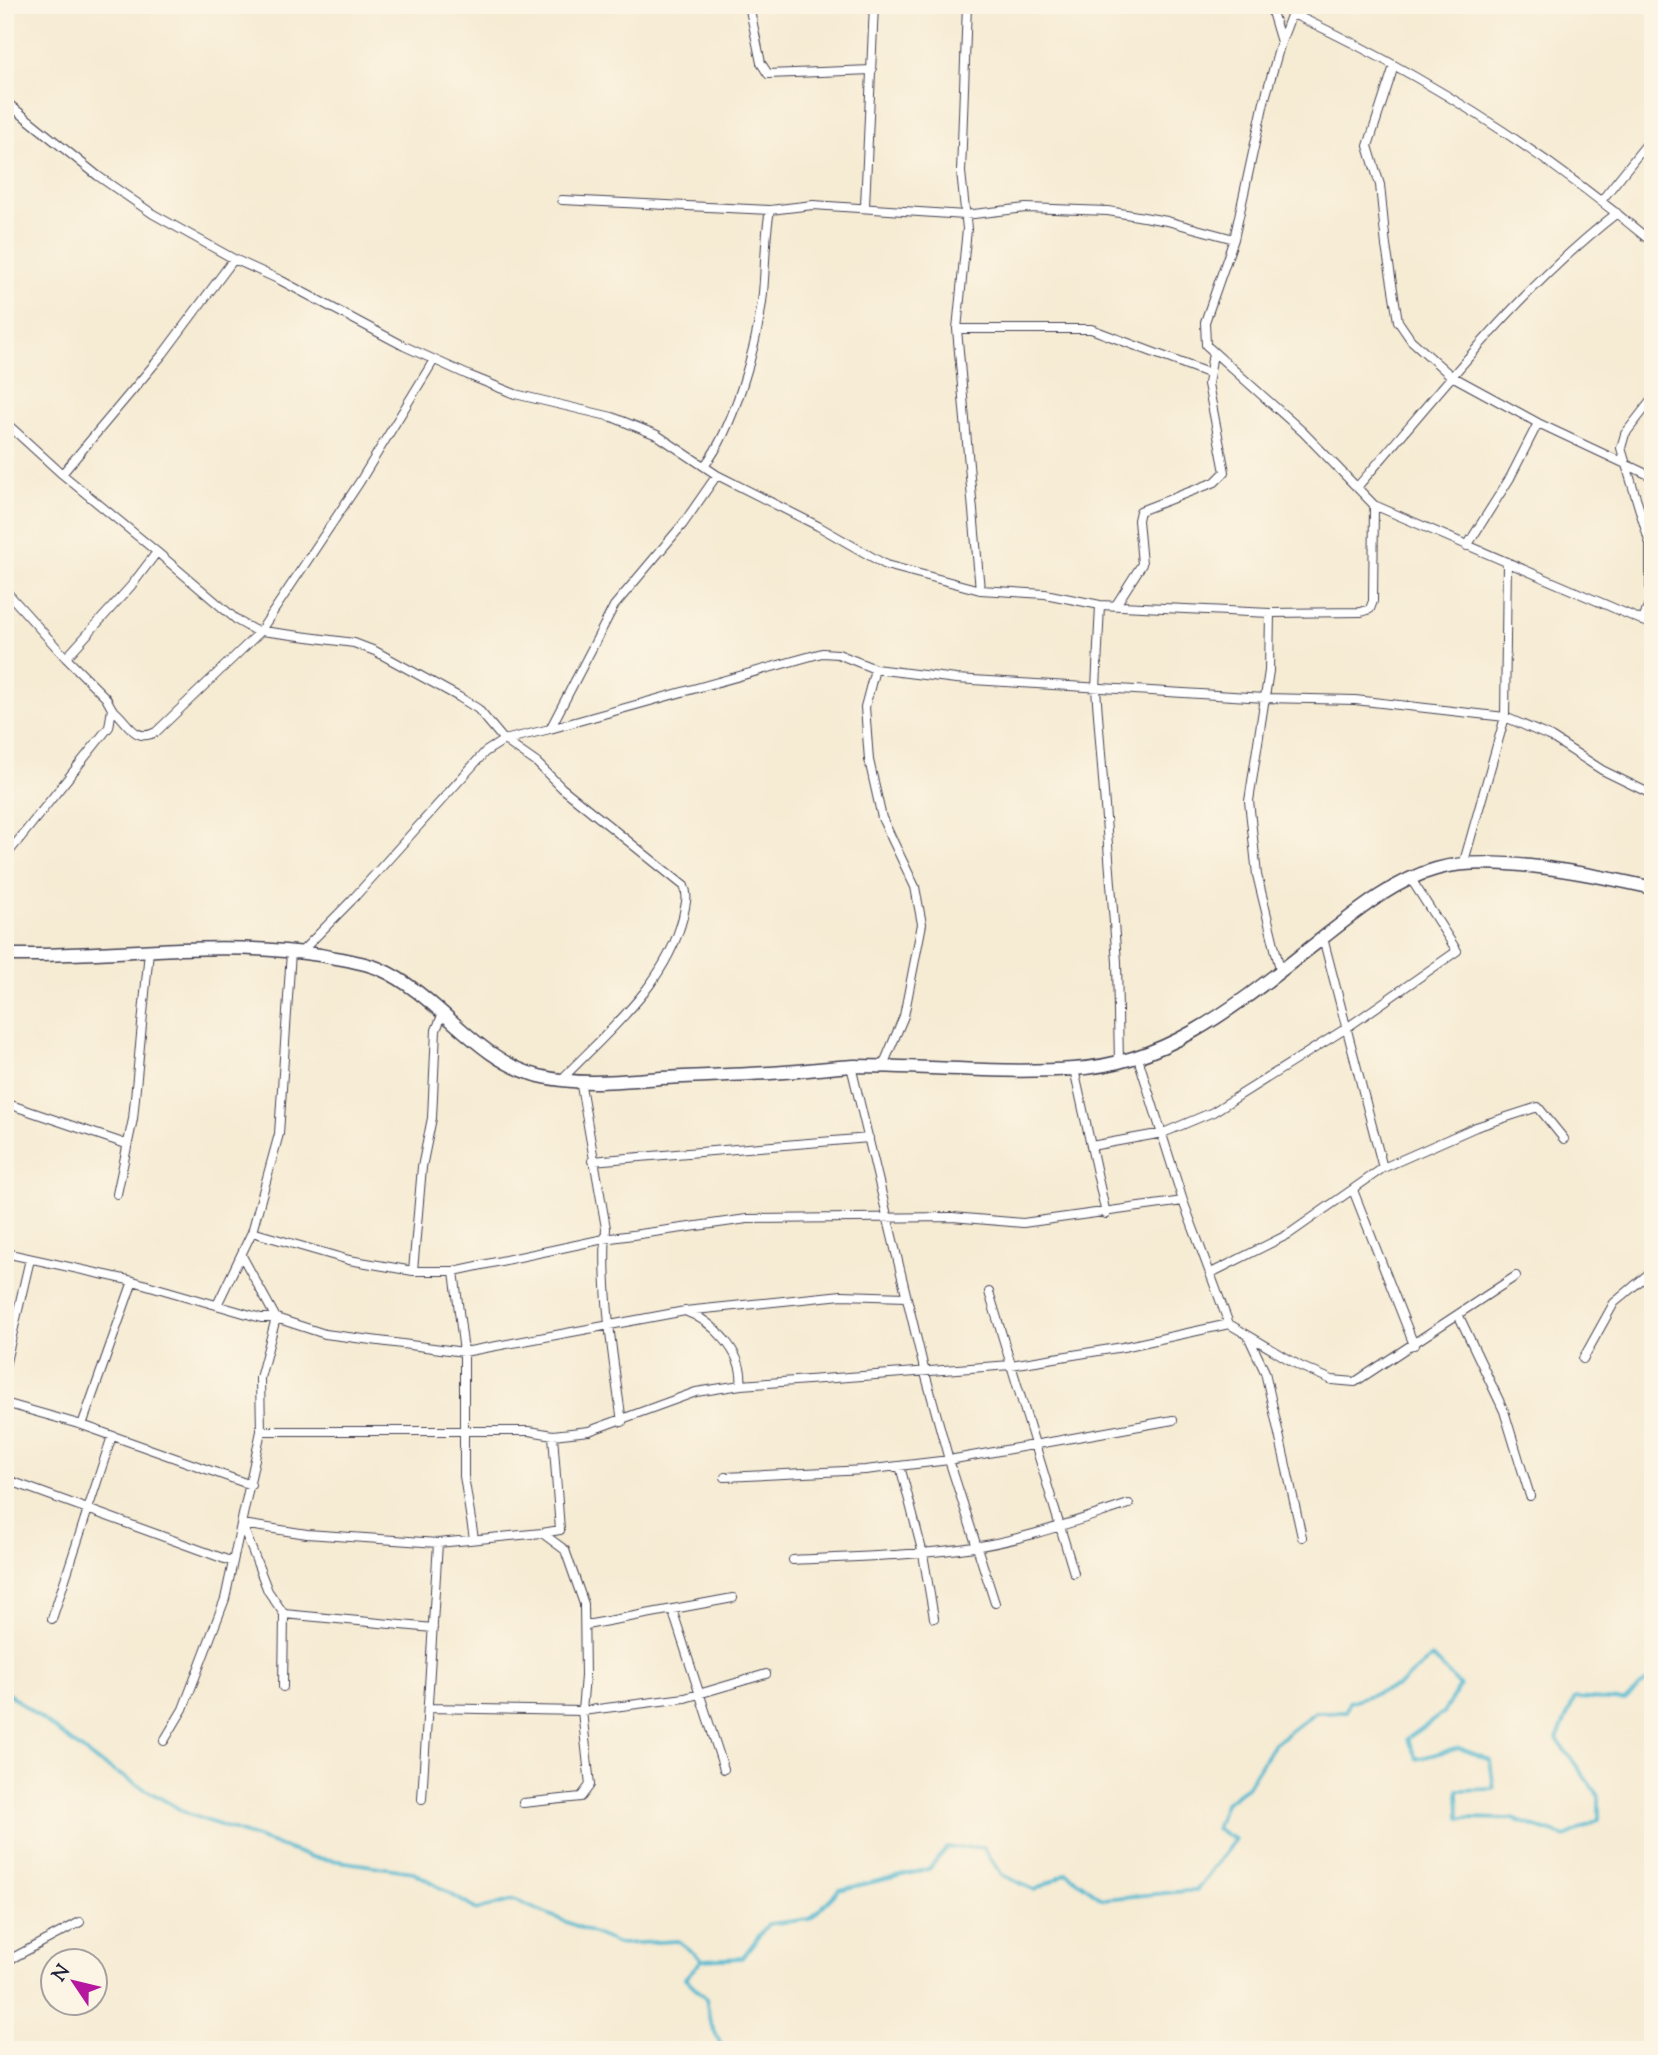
<svg xmlns="http://www.w3.org/2000/svg" width="1658" height="2055" viewBox="0 0 1658 2055" font-family="'Sorts Mill Goudy',serif">
  <rect width="100%" height="100%" fill="#fcf5e5"/>
  <filter id="ink" filterUnits="userSpaceOnUse"><feTurbulence type="fractalNoise" baseFrequency=".0143" numOctaves="2"/><feDisplacementMap in="SourceGraphic" scale="14" xChannelSelector="R" yChannelSelector="G"/><feConvolveMatrix kernelMatrix="1 2 1 2 8 2 1 2 1" color-interpolation-filters="sRGB"/></filter>
  <filter id="wash" filterUnits="userSpaceOnUse"><feTurbulence type="fractalNoise" baseFrequency=".00686" numOctaves="4" result="noise"/><feDisplacementMap in="SourceGraphic" scale="28" xChannelSelector="R" yChannelSelector="G"/><feGaussianBlur stdDeviation="1.57" result="paint"/><feColorMatrix in="noise" values="0 0 0 0 0 0 0 0 0 0 0 0 0 0 0 0 0 1.4 0 .05"/><feComposite in="paint" operator="in"/></filter>
  <g filter="url(#wash)">
    <rect width="100%" height="100%" fill="#f6ebd3"/>
    <g fill="none" stroke-linecap="round" stroke-linejoin="round">
      <path stroke="#53b9d1" stroke-width="3.5" d="M5 1691 98 1762 188 1814 311 1857 414 1872 477 1910 514 1900 619 1944 678 1941 702 1960
        M724 2050 710 2022 706 1998 685 1978 702 1960 742 1958 768 1924 810 1919 839 1890 929 1869 947 1848 983 1847 1002 1875 1035 1890 1067 1873 1103 1899 1197 1890 1235 1839 1216 1829 1225 1803 1247 1787 1274 1744 1315 1712H1346L1349 1702 1398 1686 1432 1657 1460 1686 1442 1714 1407 1739 1417 1759 1459 1748 1490 1760 1494 1789 1458 1790 1459 1818 1512 1819 1566 1837 1599 1819V1797L1557 1739 1575 1698 1624 1701 1653 1675"/>
    </g>
  </g>
  <g filter="url(#ink)">
    <g fill="none" stroke-linecap="round" stroke-linejoin="round">
      <g stroke="#424052" stroke-width="10">
        <path id="street" d="M749 5 761 63 768 74 872 70
          M967 5 961 172 967 229 957 329 980 590
          M1270 5 1281 42
          M1295 5 1281 42 1264 102 1234 239 1205 322 1206 345 1303 432 1374 505 1653 625
          M1293 14C1421 73 1544 152 1653 243
          M1394 66 1368 146 1380 185 1386 246 1398 321 1411 340 1450 375 1538 423 1653 477
          M5 101 98 176 153 214 234 259 280 280 404 346 468 375 515 394 612 417 657 435 717 475 818 526 886 565 980 590 1045 594 1100 605 1270 613 1361 612 1370 609 1373 601 1374 505
          M562 200 770 210
          M1601 201 1653 136
          M865 206 874 5
          M957 329H1091L1208 373
          M5 422 62 474 157 552 131 586 66 658 106 698 112 709 109 727 5 857
          M705 465C733 430 756 348 762 302 766 272 764 241 770 210L813 205 965 215 1026 208 1108 211 1167 221 1234 239
          M62 474 163 354 234 259
          M1358 486C1441 391 1517 291 1617 213
          M1467 546 1510 478 1538 423
          M157 552 238 621 254 630 354 643 375 651 459 697 478 709 504 740 537 763 562 788 684 886C689 896 685 906 683 917 666 985 608 1031 561 1080
          M5 590 66 658
          M1100 605 1096 689 1117 962 1119 1063
          M1116 605 1142 564 1138 520 1140 511 1215 482 1225 472 1208 384 1213 353
          M1270 613 1269 671 1249 801 1257 875 1280 969
          M1643 621 1650 600V544L1621 448 1625 434 1653 398
          M875 669 865 707 869 760 882 818 915 887 922 924 904 1016 882 1068
          M112 709C128 720 133 744 156 732L259 633 359 483 434 360
          M550 729 822 653 838 654 875 669 956 679 1265 698 1355 700 1505 717 1551 737 1602 770 1653 795
          M1463 865 1505 717 1507 562
          M1323 938 1383 1168
          M301 952 351 901 485 752 504 740 550 729 614 606 683 524 717 475
          M1138 1058 1183 1201 1229 1324 1300 1366 1332 1380 1355 1382 1516 1276
          M851 1066 925 1373 949 1460 995 1603
          M1074 1069 1106 1214
          M580 1080 606 1228C602 1292 613 1358 622 1422
          M5 1103 126 1144
          M1091 1146 1163 1133 1213 1112 1345 1029 1457 951 1411 879
          M592 1161 869 1138
          M1353 1190 1414 1345
          M117 1194 133 1119 149 951
          M252 1232 349 1260 413 1271H454L604 1239 747 1219 952 1217 1023 1223 1183 1201
          M5 1253 133 1281 261 1318H276L325 1334 464 1352 685 1311C713 1321 745 1354 741 1385
          M413 1271 422 1167 432 1118 436 1030 443 1013
          M454 1271 464 1352V1476L474 1539
          M1211 1273 1289 1234 1383 1168 1476 1127 1538 1107 1564 1139
          M989 1292 1074 1573
          M218 1303 252 1232 279 1134 291 952
          M685 1311 842 1295 906 1297
          M1458 1314 1504 1411 1530 1496
          M1249 1338 1265 1372 1302 1537
          M1583 1359 1614 1303 1653 1270
          M5 1366 30 1259
          M5 1403 82 1425 251 1485
          M82 1425 133 1281
          M261 1431H529L553 1435 589 1431 696 1392 741 1385 1011 1365 1123 1347 1229 1324
          M900 1466 923 1554 934 1618
          M725 1477 865 1470 949 1460 1173 1420
          M5 1479 233 1562
          M793 1560C853 1557 914 1556 974 1547 1027 1539 1078 1520 1129 1504
          M672 1609 724 1769
          M284 1614 433 1628
          M52 1619 112 1436
          M586 1625 733 1598
          M283 1687 284 1614 268 1591 242 1524 307 1534 438 1543 542 1533
          M429 1708 582 1711 685 1698 766 1674
          M164 1741 183 1709 225 1599 261 1431 260 1378 276 1318 242 1256
          M422 1799 438 1543
          M523 1803 581 1797 590 1785 582 1711 585 1676 584 1604 565 1550 542 1533 560 1530 553 1435
          M5 1962 80 1922"/>
      </g>
      <g stroke="#424052" stroke-width="15">
        <path id="secondary" d="M5 955C110 957 216 939 320 955 340 959 361 961 380 969 439 995 475 1060 539 1076 578 1086 621 1081 661 1078 702 1076 743 1075 784 1072 807 1071 830 1067 854 1066 927 1066 1000 1074 1073 1069 1173 1064 1249 995 1324 937 1357 911 1395 880 1436 869 1491 853 1597 875 1653 888"/>
      </g>
      <use href="#street" stroke="#fff" stroke-width="8"/>
      <use href="#secondary" stroke="#fff" stroke-width="12"/>
    </g>
  </g>
  <rect width="1658" height="2055" fill="none" stroke="#fcf5e5" stroke-width="28"/>
  <g transform="translate(74 1982) rotate(305)"><circle r="33" fill="#fcf5e5" stroke="#a5a1a1" stroke-width="2"/>
  <path d="M0-5L12 26L0 18L-12 26Z" fill="#b5179e"/>
  <text y="-10" font-size="19" font-weight="bold" text-anchor="middle" fill="#22223b">N</text>
  </g>
</svg>
